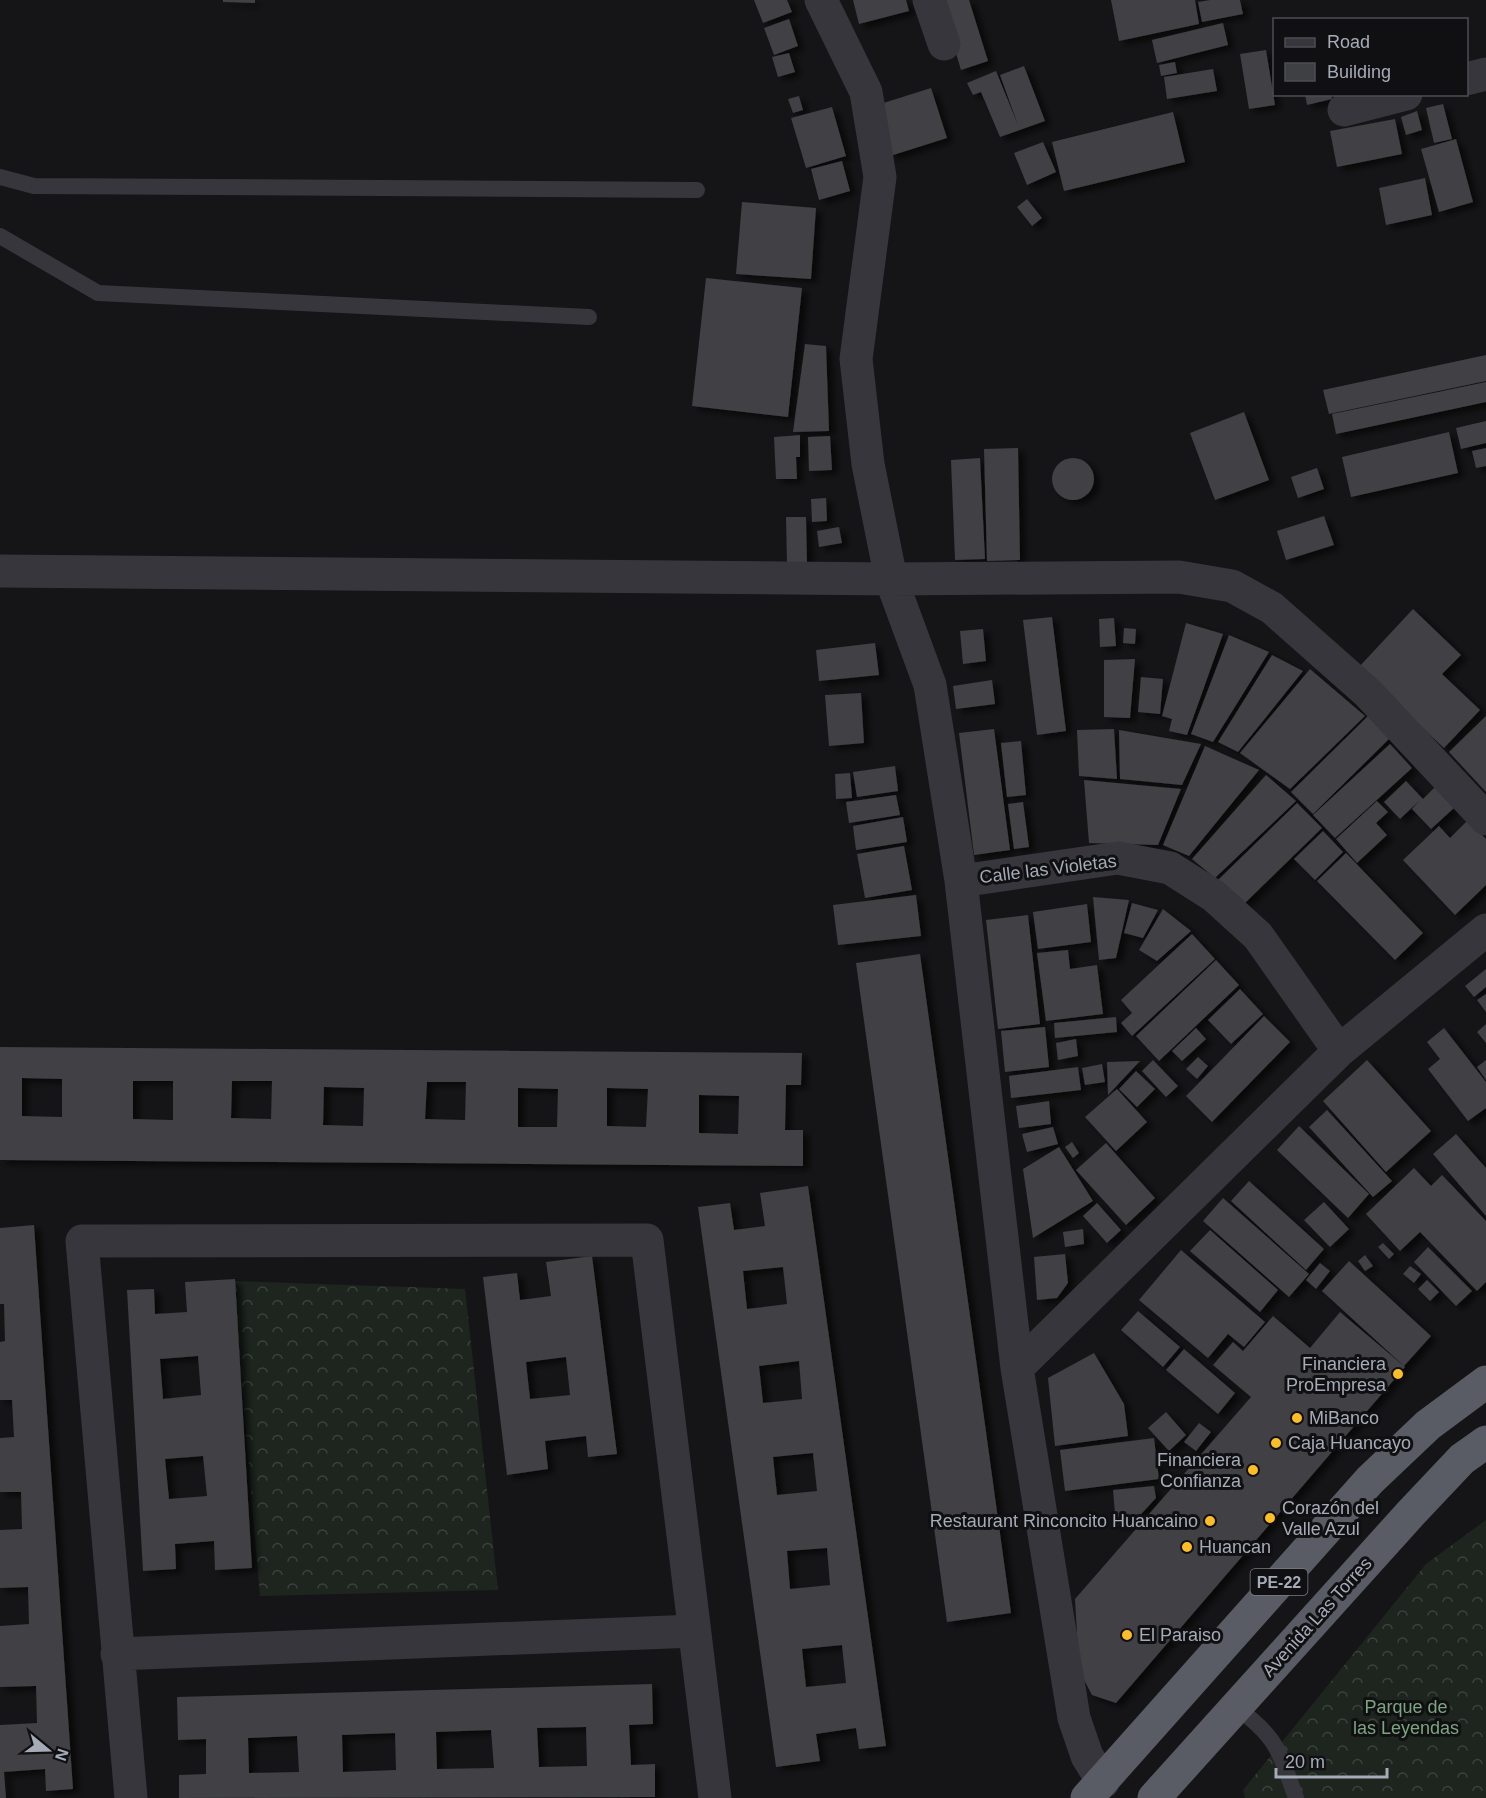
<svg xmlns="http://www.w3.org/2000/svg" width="1486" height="1798" viewBox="0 0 1486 1798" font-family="Helvetica,sans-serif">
  <defs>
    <pattern id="forest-crowns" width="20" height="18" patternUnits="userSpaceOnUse" patternTransform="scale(1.5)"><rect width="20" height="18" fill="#1d251e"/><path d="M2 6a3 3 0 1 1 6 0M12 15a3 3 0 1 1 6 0" fill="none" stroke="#3b423d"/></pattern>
    <filter id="shadow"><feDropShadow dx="6" dy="4" stdDeviation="3" flood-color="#0009"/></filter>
  </defs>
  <rect width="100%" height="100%" fill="#151517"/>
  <path fill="url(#forest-crowns)" d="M233 1281 465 1289 498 1590 260 1596Z
    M1486 1520V1798H1245L1243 1790 1426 1564Z"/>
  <path fill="#3f4044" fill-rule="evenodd" filter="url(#shadow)" d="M223 0H255V3L223 2Z
    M754 0H787L792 12 763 23Z
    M853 0H906L909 11 859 24Z
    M940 0H969L988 61 961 70Z
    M1111 0H1195L1199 24 1119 41Z
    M1210 0H1240L1243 14 1202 22 1198 2Z
    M789 19 798 46 774 55 764 28Z
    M1223 23 1228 45 1157 63 1152 40Z
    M1266 50 1275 105 1249 109 1240 54Z
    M789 53 795 72 778 77 772 57Z
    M1175 62 1177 73 1161 76 1159 65Z
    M1024 66 1045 121 1000 137 981 92 973 95 967 83 996 71 1018 125 1000 75Z
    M1213 69 1217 91 1167 99 1164 77Z
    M931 88 947 138 890 156 874 106Z
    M1305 94H1331L1332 99 1307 105Z
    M799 96 803 110 793 113 788 99Z
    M1443 104 1452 139 1434 143 1426 108Z
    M832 107 846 156 806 168 791 118Z
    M1417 111 1422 130 1406 135 1401 117Z
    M1173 112 1185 162 1064 191 1052 142Z
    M1395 119 1402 154 1337 167 1330 131Z
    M1456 139 1473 202 1439 212 1421 149Z
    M1043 142 1056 172 1027 185 1014 153Z
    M842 161 850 191 819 200 811 169Z
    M1425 178 1432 215 1386 225 1379 188Z
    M1027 199 1042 218 1032 226 1017 207Z
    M742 202 816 208 811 279 736 274Z
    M706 278 802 288 788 417 692 406Z
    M805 344 826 346 829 431 793 432Z
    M1486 355V381L1329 414 1323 390Z
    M1486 382V402L1336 434 1332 414Z
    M1244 412 1269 480 1215 500 1190 433Z
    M1486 421V443L1461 449 1456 428Z
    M1449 432 1458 473 1351 497 1342 457Z
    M800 435V457H796L797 479H776L774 437Z
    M830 436 832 470 809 471 808 437Z
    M1018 448 1020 560 987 561 984 449Z
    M1486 448V466L1476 468 1472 451Z
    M1052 479a21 21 0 1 1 42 0a21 21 0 1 1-42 0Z
    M980 458 985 559 955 560 951 460Z
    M1317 468 1324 489 1298 498 1291 477Z
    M826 498 827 521 812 522 811 499Z
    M1324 516 1334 545 1286 560 1277 531Z
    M786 517H806L807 564H787Z
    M839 527 842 543 819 547 817 531Z
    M1413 609 1461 655 1442 674 1480 710 1444 748 1358 668Z
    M1052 617 1066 731 1037 735 1023 620Z
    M1114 618 1116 646 1100 647 1099 619Z
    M1186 623 1223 634 1187 735 1169 731 1172 719 1162 716Z
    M1124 628 1136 629 1135 644 1123 643Z
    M983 629 986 661 963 664 960 631Z
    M1229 635 1269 652 1213 742 1191 734Z
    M875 643 879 675 819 681 816 650Z
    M1272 655 1303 671 1238 752 1218 742Z
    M1135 659 1130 718 1104 717V660Z
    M1310 669 1365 716 1290 789 1240 753Z
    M1141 677 1163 679 1160 714 1138 712Z
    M992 680 995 704 956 709 953 686Z
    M861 693 864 743 829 746 825 695Z
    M1368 716 1390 738 1313 814 1291 792Z
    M1486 716V792L1449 752Z
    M994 729 1010 850 974 855 959 733Z
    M1114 729 1117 779 1079 776 1077 730Z
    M1119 730 1201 744 1182 785 1120 779Z
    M1021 741 1026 795 1007 797 1001 743Z
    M1390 744 1412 768 1335 838 1313 815Z
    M1205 746 1259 770 1189 856 1163 845Z
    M895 766 898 791 857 797 853 772Z
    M850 773 852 798 836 799 835 774Z
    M1266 775 1296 801 1215 878 1192 859Z
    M1084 780 1181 789 1158 845 1089 843Z
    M1406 781 1423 799 1435 787 1454 808 1431 829 1412 809 1419 801 1400 819 1384 802Z
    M896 795 900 815 849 823 846 802Z
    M1377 801 1388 812 1376 823 1387 835 1357 863 1336 839Z
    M1023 802 1029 847 1014 849 1008 804Z
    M1297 803 1322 828 1242 906 1218 880Z
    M903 817 907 842 856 850 853 826Z
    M1468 820 1486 839V885L1455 915 1403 860 1439 826 1450 838Z
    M1323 831 1343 852 1315 880 1294 859Z
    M904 846 912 890 865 898 857 854Z
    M1346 853 1423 933 1395 960 1317 881Z
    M916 895 921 936 838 945 833 905Z
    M1093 897 1129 900 1116 958 1099 960Z
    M1132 903 1158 910 1143 938 1124 933Z
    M1087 904 1091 942 1038 949 1033 912Z
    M1163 909 1191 931 1157 961 1139 950Z
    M1028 915 1040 1024 998 1029 986 920Z
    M1192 934 1215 959 1132 1036 1121 1023 1132 1013 1121 1000Z
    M1068 950 1070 969 1097 965 1103 1014 1046 1021 1037 953Z
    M920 954 1011 1613 947 1622 856 963Z
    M1216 960 1239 985 1159 1061 1136 1036Z
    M1486 969V987L1474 997 1465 986Z
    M1240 989 1263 1014 1231 1044 1208 1020Z
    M1486 994V1012L1477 1000Z
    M1264 1016 1290 1042 1212 1122 1186 1096Z
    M1116 1017 1117 1032 1055 1038 1054 1023Z
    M1486 1024V1043L1477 1032Z
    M1045 1027 1049 1067 1005 1072 1001 1031Z
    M1196 1028 1206 1039 1182 1061 1172 1051Z
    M1444 1028 1486 1082V1108L1468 1121 1428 1069 1440 1059 1427 1042Z
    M1076 1039 1078 1056 1058 1060 1056 1043Z
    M0 1047 802 1053 801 1085H786L785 1130H803V1166L0 1160ZM22 1078 62 1079V1117L22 1116ZM133 1081H173V1120L133 1119ZM232 1081H272L271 1119 231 1118ZM427 1082H466L465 1120 425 1119ZM324 1087 364 1088 363 1126 323 1125ZM518 1088 558 1089 557 1127H518ZM607 1088 648 1089 646 1127 607 1126ZM699 1095 739 1096 738 1134 699 1133Z
    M1198 1057 1208 1066 1197 1079 1186 1069Z
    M1153 1060 1178 1086 1166 1097 1142 1071Z
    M1367 1060 1431 1131 1386 1172 1323 1101Z
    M1486 1060V1080L1477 1067Z
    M1140 1061 1108 1095 1107 1062Z
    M1102 1064 1105 1082 1085 1085 1082 1068Z
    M1078 1067 1081 1090 1011 1098 1009 1076Z
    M1136 1071 1155 1089 1137 1107 1119 1089Z
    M1117 1089 1147 1122 1116 1151 1085 1117Z
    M1049 1101 1051 1124 1019 1128 1016 1106Z
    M1327 1110 1392 1181 1373 1197 1309 1127Z
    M1299 1126 1369 1194 1348 1218 1277 1150Z
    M1053 1127 1058 1144 1027 1152 1022 1134Z
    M1456 1134 1486 1168V1216L1433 1154Z
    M1072 1142 1079 1153 1073 1158 1065 1147Z
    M1106 1143 1155 1198 1126 1225 1076 1170Z
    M1059 1147 1093 1201 1033 1238 1023 1169Z
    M1414 1168 1431 1186 1442 1175 1486 1221V1282L1477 1291 1420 1232 1400 1251 1366 1214Z
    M1249 1181 1324 1249 1306 1270 1231 1201Z
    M808 1186 886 1746 859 1749 856 1728 816 1734 820 1761 776 1767 698 1207 730 1203 734 1230 765 1226 760 1193ZM783 1267 787 1304 747 1309 743 1271ZM799 1361 802 1399 763 1403 759 1366ZM813 1453 817 1491 777 1495 773 1457ZM827 1548 830 1585 790 1589 787 1551ZM842 1645 846 1683 806 1687 802 1649Z
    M1223 1198 1309 1274 1289 1297 1203 1221Z
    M1324 1202 1349 1229 1330 1247 1304 1220Z
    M1097 1203 1121 1230 1107 1243 1083 1216Z
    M34 1225 73 1789 46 1791 45 1769 4 1772 6 1798H0V1725L37 1723 36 1686 0 1687V1626L29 1624 28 1587 0 1588V1530L22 1529 21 1492H0V1438L14 1437 12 1400H0V1342L5 1341 4 1304H0V1228Z
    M1083 1229 1084 1244 1065 1247 1063 1232Z
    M1210 1230 1278 1290 1260 1312 1190 1251Z
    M1383 1243 1394 1254 1389 1259 1378 1247Z
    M1428 1247 1472 1291 1456 1306 1414 1262Z
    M1181 1250 1265 1322 1244 1347 1228 1334 1208 1358 1139 1300Z
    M1065 1254 1068 1283 1057 1298 1037 1300 1034 1257Z
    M1365 1255 1373 1266 1365 1271 1358 1261Z
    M592 1256 617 1454 588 1457 586 1436 545 1441 548 1469 507 1475 483 1277 517 1273 520 1300 551 1296 546 1262ZM566 1357 570 1395 530 1399 526 1362Z
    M1349 1261 1431 1336 1404 1366 1322 1291Z
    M1320 1263 1330 1271 1316 1289 1306 1280Z
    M1410 1266 1421 1274 1414 1283 1403 1274Z
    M235 1279 252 1568 215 1570 214 1541 175 1544 176 1569 143 1571 127 1290 154 1289 155 1314 187 1312 185 1282ZM198 1356 201 1395 163 1399 160 1359ZM203 1456 207 1496 169 1499 165 1459Z
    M1427 1280 1439 1292 1430 1301 1418 1289Z
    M1138 1311 1180 1347 1163 1367 1121 1330Z
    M1340 1312 1405 1367 1116 1703 1092 1695 1079 1670 1075 1599 1251 1397 1213 1365 1233 1342 1243 1351 1273 1316 1310 1348Z
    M1184 1349 1235 1393 1218 1414 1166 1370Z
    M1094 1353 1124 1404 1128 1436 1055 1446 1048 1378Z
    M1166 1412 1186 1435 1169 1451 1148 1428Z
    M1199 1423 1211 1432 1196 1451 1184 1442Z
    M1154 1438 1159 1479 1065 1491 1060 1450Z
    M1154 1486 1156 1498 1132 1524 1116 1525 1113 1490Z
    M652 1684 653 1724 629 1725 631 1765 655 1764V1797L179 1798V1775L206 1774V1739L178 1740 177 1697ZM586 1727 587 1766 539 1767 537 1728ZM491 1730 494 1768 437 1769 436 1732ZM395 1733 396 1770 343 1772 342 1735ZM297 1736 299 1772 249 1773 248 1738Z"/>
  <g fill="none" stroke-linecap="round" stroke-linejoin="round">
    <path stroke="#36363c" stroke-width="16" d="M0 177 34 186 697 190
      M0 236 98 293 589 317
      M1236 1707C1278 1738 1279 1751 1296 1798"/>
    <path stroke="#36363c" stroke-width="33" d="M821 0 866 92 880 177 856 359 868 464 891 579 930 685 961 881 1017 1368 1074 1718 1087 1756 1103 1782
      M929 0 944 44
      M1466 79 1486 74
      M1344 110 1406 94
      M0 571 891 579 1179 577 1232 586 1272 608 1368 693 1486 819
      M961 881 1118 858 1170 868 1214 896 1258 936 1339 1051
      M1017 1368 1339 1051 1486 930
      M117 1654 694 1631
      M131 1798 82 1241 647 1240 715 1798"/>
    <path stroke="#595c64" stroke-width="33" d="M1087 1798 1370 1480 1428 1425 1486 1382
      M1154 1798 1411 1513 1462 1459 1486 1442"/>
  </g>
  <g fill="#fcbd28" stroke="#101012" stroke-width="2">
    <circle cx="1398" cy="1374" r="6"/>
    <circle cx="1297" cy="1418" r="6"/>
    <circle cx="1276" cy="1443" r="6"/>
    <circle cx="1253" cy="1470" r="6"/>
    <circle cx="1270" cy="1518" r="6"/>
    <circle cx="1210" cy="1521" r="6"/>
    <circle cx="1187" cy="1547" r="6"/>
    <circle cx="1127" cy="1635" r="6"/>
  </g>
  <g text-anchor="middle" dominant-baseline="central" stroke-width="6" stroke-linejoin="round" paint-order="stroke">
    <rect fill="#101012" stroke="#797c86" stroke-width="1.5" x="1250.5" y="1569" width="57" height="26" rx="4.5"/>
    <g font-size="16" font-weight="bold" fill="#a6abb8">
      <text x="1279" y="1582">PE-22</text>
    </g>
    <g font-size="18" fill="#a6abb8" stroke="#101012">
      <text transform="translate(1048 869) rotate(-7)">Calle las Violetas</text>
      <text transform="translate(1317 1617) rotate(-48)">Avenida Las Torres</text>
    </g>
    <g font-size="18" fill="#a6abb8" stroke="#101012" text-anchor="start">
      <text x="1386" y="1364" text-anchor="end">Financiera<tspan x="1386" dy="21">ProEmpresa</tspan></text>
      <text x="1309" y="1418">MiBanco</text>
      <text x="1288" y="1443">Caja Huancayo</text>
      <text x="1241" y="1460" text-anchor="end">Financiera<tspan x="1241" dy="21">Confianza</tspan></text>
      <text x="1282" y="1508">Corazón del<tspan x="1282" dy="21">Valle Azul</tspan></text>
      <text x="1198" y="1521" text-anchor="end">Restaurant Rinconcito Huancaino</text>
      <text x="1199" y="1547">Huancan</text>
      <text x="1139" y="1635">El Paraiso</text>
    </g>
    <g font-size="18" fill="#7ca480" stroke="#101012">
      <text x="1406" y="1707">Parque de<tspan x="1406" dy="21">las Leyendas</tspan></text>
    </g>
  </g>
  <rect x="1273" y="18" width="195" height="78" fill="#101012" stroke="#4c4e54" stroke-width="1.5"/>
  <rect x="1285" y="38" width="30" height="9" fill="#36363c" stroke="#4c4e54" stroke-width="1.5"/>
  <text x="1327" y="48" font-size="18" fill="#a6abb8">Road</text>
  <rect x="1285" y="63" width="30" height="18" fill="#3f4044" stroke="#4c4e54" stroke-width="1.5"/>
  <text x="1327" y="78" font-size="18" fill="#a6abb8">Building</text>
  <g transform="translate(48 1750) rotate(109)" stroke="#101012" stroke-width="4.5" paint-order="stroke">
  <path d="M0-4.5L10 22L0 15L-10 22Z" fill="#a6abb8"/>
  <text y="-9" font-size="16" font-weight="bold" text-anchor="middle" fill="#a6abb8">N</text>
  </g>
  <path d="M1276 1768v9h111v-9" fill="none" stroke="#a6abb8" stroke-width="3"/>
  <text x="1285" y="1768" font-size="18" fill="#a6abb8" stroke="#101012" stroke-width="4.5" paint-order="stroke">20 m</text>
</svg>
